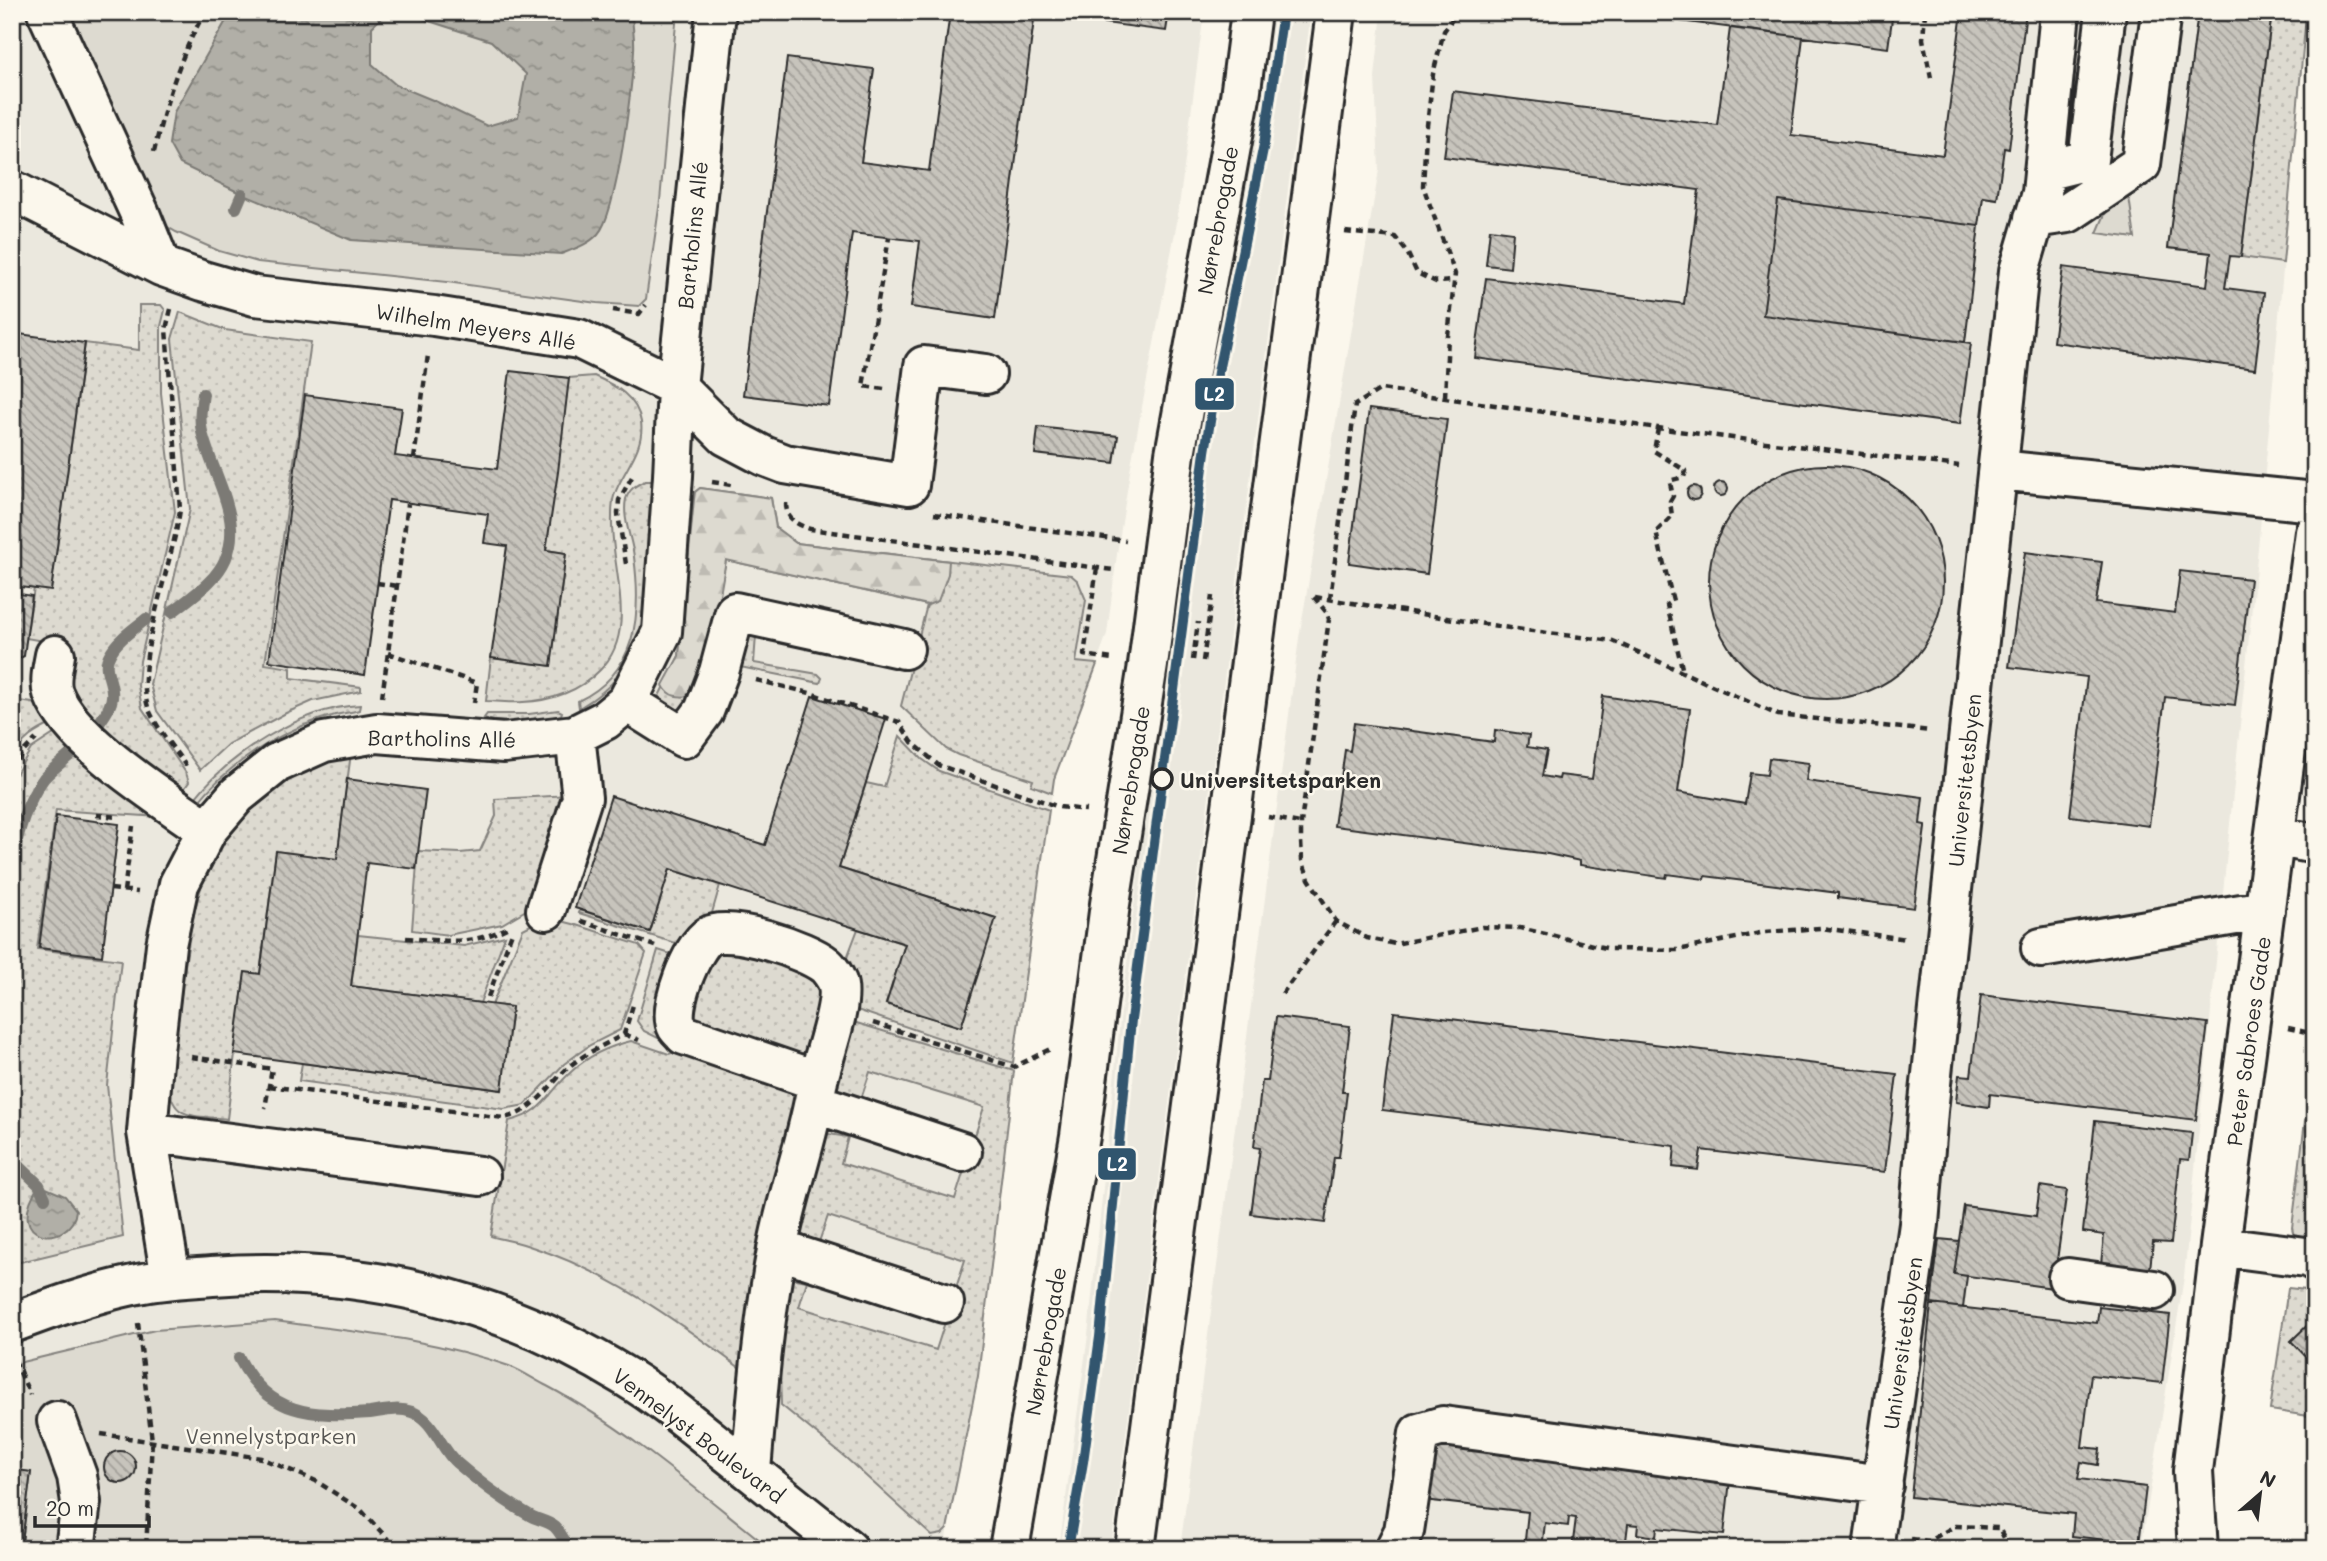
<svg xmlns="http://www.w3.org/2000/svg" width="2327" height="1561" viewBox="0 0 2327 1561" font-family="Mali,sans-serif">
  <defs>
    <pattern id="grass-dots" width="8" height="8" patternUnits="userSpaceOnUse" patternTransform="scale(1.75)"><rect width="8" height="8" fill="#dddad0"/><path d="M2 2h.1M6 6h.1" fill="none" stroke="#bebbb3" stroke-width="1.8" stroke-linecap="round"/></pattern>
    <pattern id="forest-firs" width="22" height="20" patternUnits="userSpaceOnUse" patternTransform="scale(1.75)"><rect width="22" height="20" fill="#dddad0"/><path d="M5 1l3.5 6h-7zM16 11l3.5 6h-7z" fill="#bebbb3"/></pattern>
    <pattern id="water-ripples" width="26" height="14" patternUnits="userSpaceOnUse" patternTransform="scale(1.75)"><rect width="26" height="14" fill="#b1afa7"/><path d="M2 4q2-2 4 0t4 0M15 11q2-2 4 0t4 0" fill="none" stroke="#908f88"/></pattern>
    <pattern id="building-back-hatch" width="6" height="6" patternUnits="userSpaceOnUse" patternTransform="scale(1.75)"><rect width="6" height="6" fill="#c7c4bc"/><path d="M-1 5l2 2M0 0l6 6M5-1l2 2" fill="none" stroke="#a29f99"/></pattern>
  </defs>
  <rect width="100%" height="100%" fill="#fbf7ec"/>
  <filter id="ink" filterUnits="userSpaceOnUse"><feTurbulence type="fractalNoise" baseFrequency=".0143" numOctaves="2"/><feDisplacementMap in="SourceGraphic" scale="14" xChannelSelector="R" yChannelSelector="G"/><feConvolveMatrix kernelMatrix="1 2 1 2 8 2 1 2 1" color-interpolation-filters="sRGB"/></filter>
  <g filter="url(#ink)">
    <path fill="#ebe8de" d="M12 12H1204L1177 222 1131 465 1117 554 1107 634 1054 779 1013 1063 1003 1173 978 1376 948 1523 945 1549H12Z
      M1272 12H1311L1111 1549H1059L1088 1335 1120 1021 1133 914 1194 452 1207 370 1252 142Z
      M1382 12H2306L2260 528 2184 1277 2141 1549H1180L1299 638 1379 170 1375 77Z"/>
    <path fill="url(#grass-dots)" stroke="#84827e" stroke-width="2" d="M2272 12 2306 16 2283 263 2241 257Z
      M139 305H161L165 310 161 326V393L175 512 140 661 138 686 142 708 186 773 189 782 179 796 87 721 72 696 66 645 26 638 34 588 51 590 85 343 139 350Z
      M180 312 225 330 311 342 265 664 291 668V678L361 687V691L313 701 286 713 228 744 200 770 157 711 150 684 190 509 172 339Z
      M594 376C615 385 637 397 641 422 645 450 622 471 614 496 612 502 612 510 612 517 610 567 640 630 600 670 580 691 551 701 523 702 511 703 498 701 486 701L491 658 551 666 566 553 546 550 569 378Z
      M645 481H651L655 484 643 623C635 662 614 688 579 708L578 701C637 673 642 615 634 557 632 538 622 519 626 499 629 489 636 485 645 481Z
      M700 488 771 498 776 528 796 543 1071 575 1078 581 1086 600 1076 662 1097 664 1054 779 1052 793 1031 785 1033 780 958 755 946 749 901 706 927 605 726 560 700 684 681 712H676L656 702 679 656 694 499 695 492Z
      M749 633 756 635 754 663 818 674 822 678 820 683 740 667V658Z
      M12 700 39 704 57 721C36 731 20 739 12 761V737L17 706Z
      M360 705 359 710C350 713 341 713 332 716 284 728 226 765 196 805L191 803C227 756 299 708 360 705Z
      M558 710 562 712 561 715C542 720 503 726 484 718L487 714H529Z
      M60 730 160 817 56 810 37 949 121 960 107 1085 123 1237 12 1264V776L16 774 31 749Z
      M900 736 922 759 939 771 1049 810 1013 1063 851 1008 845 963 858 929 905 944 886 1004 961 1027 995 918 839 868 866 783 884 787Z
      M351 753 337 859 276 851 260 974 245 972 227 1119C197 1115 172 1122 169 1085 174 1050 179 1015 183 979 193 913 200 853 252 804 279 779 317 766 351 753Z
      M570 795 541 897 526 910 502 924 448 935 412 930 418 851 460 853 480 851 496 816 495 799Z
      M670 869 720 885 710 920 681 945 579 913 580 910 650 932Z
      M546 917 577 925 639 945 646 953 620 1030 590 1045 564 1064 525 1105 504 1109 299 1081 302 1063 501 1090 512 1007 492 1005 523 929Z
      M358 935 464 946 505 936 480 1003 351 986Z
      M725 942 828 982 805 1056 796 1055 695 1022 691 1000 701 967Z
      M658 950 677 956 676 1035 662 1040 644 1031 637 1021Z
      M850 1021 1014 1071 978 1376 947 1529 942 1534 932 1536 846 1458 781 1405 780 1372 781 1334 791 1278 807 1281 799 1307 936 1350 965 1260 828 1216 819 1242 807 1238 797 1231 818 1140 829 1134 848 1137 841 1163 955 1199 984 1107 870 1072 861 1099 838 1090 834 1081Z
      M631 1041 669 1054 684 1049 800 1092 747 1365 740 1368C676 1320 609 1272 532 1247 519 1242 504 1240 491 1236L509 1121C545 1113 547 1093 572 1071 588 1056 610 1046 631 1041Z
      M2315 1114V1249L2295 1240 2292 1228 2305 1121Z
      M2288 1288 2315 1291V1318L2291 1341 2315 1366V1417L2270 1410Z"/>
    <path fill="url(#forest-firs)" stroke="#84827e" stroke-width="2" d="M700 488 771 498 776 528 796 543 949 561 948 574 938 601 928 605 726 560 709 658 692 696C680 697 668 698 663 685L679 656 694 499 695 492Z"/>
    <path fill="#dddad0" stroke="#84827e" stroke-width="2" d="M59 12H677L660 201 646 299 639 306 597 303 447 282 258 262 219 251 176 232 144 213Z
      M2114 193 2127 194 2129 197 2135 238 2097 233Z
      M275 1321C354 1332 434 1339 509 1366 522 1371 535 1380 547 1386 628 1429 699 1492 771 1549H21L31 1472 12 1469V1368L22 1362 155 1330Z"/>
    <path fill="url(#water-ripples)" stroke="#7b7a75" stroke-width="2" d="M231 12H387L372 27V64L396 85 435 101 487 126 518 117 526 74 491 41 401 12H632C632 25 635 38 634 50 633 82 617 214 598 234 588 245 574 249 561 254L351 240 242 194 180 164 169 144 174 112Z
      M39 1185 65 1196 76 1210C73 1249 0 1245 39 1185Z"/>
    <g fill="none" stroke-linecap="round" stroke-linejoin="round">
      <path stroke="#7b7a75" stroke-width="12" d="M236 208 242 194
        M172 612C184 603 198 593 209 582 257 535 214 483 202 432 199 419 201 407 203 394
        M97 726C104 716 114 704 112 691 111 677 102 667 110 654 117 640 134 629 146 619
        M12 859C19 830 26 802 44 778 52 769 64 761 73 752
        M12 1159 39 1185 45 1198
        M239 1358C268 1415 312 1417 370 1413 384 1411 398 1407 412 1412 435 1420 440 1449 457 1463 480 1483 504 1501 531 1516 538 1520 548 1521 555 1527 561 1533 565 1542 569 1549"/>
    </g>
    <path fill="url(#building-back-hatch)" stroke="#2b2b2b" stroke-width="2" d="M950 12H1035L995 319 911 307 920 241 852 233 829 406 743 395 787 58 874 69 861 162 929 171Z
      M1082 12H1169L1166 31 1081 20Z
      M1610 12H1893L1888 48Z
      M1962 12H2026L2009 149 2004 148 1997 199 1983 197 1979 226 1778 200 1763 315 1971 343 1960 424 1475 358 1486 278 1684 304 1699 190 1444 157 1453 91 1717 125 1730 28 1803 37 1791 135 1943 155Z
      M2198 12H2272L2241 257 2230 256 2225 288 2264 293 2255 369 2053 342 2063 267 2207 286 2211 253 2168 248Z
      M1778 200 1979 226 1965 342 1763 315Z
      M1490 229 1513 232 1510 268 1486 265Z
      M12 333 85 343 51 591 20 587V594L32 596 24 656 20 658 12 657Z
      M510 371 569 378 558 472 546 550 566 553 551 666 491 658 507 546 484 543 488 514 389 500 365 675 269 661 305 395 402 408 395 456 497 469Z
      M1369 409 1447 419 1427 574 1349 563Z
      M1038 427 1118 436 1114 463 1035 454Z
      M1709 582a117 117 0 1 1 234 0a117 117 0 1 1-234 0Z
      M1714 489a7 7 0 1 1 14 0a7 7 0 1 1-14 0Z
      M1687 493a7 7 0 1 1 14 0a7 7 0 1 1-14 0Z
      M2025 552 2102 562 2096 603 2175 613 2180 571 2250 579 2235 705 2165 697 2149 826 2070 816 2087 677 2009 667Z
      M812 696 886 719 839 868 996 918 961 1027 886 1004 905 944 670 869 650 932 575 908 611 796 765 845Z
      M1603 696 1690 709 1678 792 1745 804 1750 773 1767 775 1769 758 1809 763 1806 781 1923 797 1920 824 1925 825V828L1914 908 1838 898V893L1705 876 1704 879 1667 874 1666 878 1580 865V861L1548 854 1334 826 1345 750 1350 751 1354 723 1494 742 1495 730 1529 735 1527 747 1547 750 1542 776 1559 779 1560 775 1592 779Z
      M347 779 426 790 416 869 367 863 351 986 512 1007 502 1090 234 1054 245 972 260 974 276 851 337 859Z
      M56 816 119 824 102 956 39 948Z
      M1981 995 2208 1023 2196 1120 1990 1094 1989 1107 1956 1102 1959 1075 1971 1076Z
      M1394 1012 1897 1074 1885 1172 1701 1150 1698 1170 1673 1167 1675 1146 1382 1110Z
      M1276 1017 1350 1026 1342 1092H1347L1339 1157H1334L1325 1223 1251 1214 1260 1148 1254 1147 1262 1081H1268Z
      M2095 1121 2192 1133 2189 1160 2180 1159 2171 1243 2153 1242 2150 1269 2101 1264 2104 1235 2083 1232Z
      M2040 1186 2067 1190 2053 1288 1954 1274 1964 1206 2036 1216Z
      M1939 1239 1959 1241 1954 1274 1967 1276 1963 1308 1931 1304Z
      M1931 1304 2097 1323 2099 1307 2170 1315 2162 1383 2091 1375 2082 1447 2100 1449 2098 1465 2081 1462 2078 1479 2146 1487 2139 1544 2072 1536 2074 1514 1911 1497Z
      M2315 1318V1366L2291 1341Z
      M1482 1444 1518 1448 1517 1455 1730 1480 1724 1535 1657 1528 1656 1537 1637 1534 1638 1525 1628 1524 1625 1549H1572L1576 1518 1569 1517 1568 1526 1545 1523 1542 1549H1524L1528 1512 1424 1500 1430 1445 1481 1451Z
      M104 1467a16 16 0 1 1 32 0a16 16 0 1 1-32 0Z
      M12 1469 31 1472 21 1549H12Z"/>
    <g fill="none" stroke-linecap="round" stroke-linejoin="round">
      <g stroke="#2b2b2b" stroke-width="44">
        <path id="minor" d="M47 12 140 214 161 266
          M2044 171 2088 160 2106 12
          M12 190 161 266 203 281 255 296 434 316 579 339 677 387 726 436 764 456 785 464 909 485 924 366 986 374
          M2034 218 2068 213 2141 164 2161 12
          M1998 470 2315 502
          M55 655C53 667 49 681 53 693 71 742 164 799 207 830
          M627 702 684 738 704 711 719 672 735 612 904 649
          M2275 836 2315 844
          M546 910 582 798 575 735
          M2041 948 2265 910
          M814 1103 962 1152
          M147 1132 480 1176
          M2220 1246 2306 1257 2315 1261
          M777 1249 944 1303
          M2068 1278 2154 1290
          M171 1279 147 1132 154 1051 166 945 179 884 207 830 237 795 277 763 324 742 377 733 504 743 575 735 605 720 627 702 662 632 673 476 677 387 716 12
          M12 1323C52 1308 91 1294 133 1285 159 1279 186 1278 212 1276 359 1265 500 1299 626 1377 659 1397 689 1422 720 1447 762 1480 805 1515 848 1549
          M57 1421 77 1476 81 1502 75 1549
          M751 1471C757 1397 763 1323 777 1250 787 1194 808 1141 817 1085 821 1061 845 1003 837 982 835 977 829 968 825 965 807 950 730 924 709 936 692 946 667 1009 677 1027 679 1030 682 1032 684 1035L818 1081
          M1395 1549 1404 1531 1419 1433 1443 1426 1883 1485
          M1873 1549 1919 1224 1928 1111 2019 271 2042 193 2060 12
          M2198 1549 2193 1471 2220 1246 2315 532"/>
      </g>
      <g stroke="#2b2b2b" stroke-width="44">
        <path id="major" d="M1009 1549 1080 1136 1110 904 1148 665 1175 454 1240 97 1251 12
          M1135 1549 1336 12"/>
      </g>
      <path stroke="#2b2b2b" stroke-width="4.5" stroke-dasharray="7 5" stroke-linecap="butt" d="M1925 12 1923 39 1931 78
        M154 152C165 104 180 55 205 12
        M1345 232 1395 237 1407 252 1417 273 1436 282 1454 281
        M171 309 166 329 180 509C174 560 130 670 150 712 159 731 174 749 186 766
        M613 310 639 314 646 305
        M884 389 863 386 889 238
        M1445 397 1448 336 1455 274 1423 186 1426 134 1433 74 1444 31 1457 12
        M1658 428 1654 451 1686 471 1684 477 1672 480 1670 483 1673 496 1670 501 1672 516 1656 532 1673 601 1667 605 1683 672
        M414 459 428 355
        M712 482 731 485
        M786 503C786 519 796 524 810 529L1113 570
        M934 514 1126 541
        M626 564 618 514 619 500 633 475
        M1097 568 1084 655 1112 659
        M377 583 397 586
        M1314 597 1327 613 1329 619 1301 823V841L1302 860 1309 879 1336 921 1343 925 1367 938 1395 944 1482 927 1520 928 1610 949 1678 950 1765 932 1820 928 1908 939
        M1315 597 1516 629 1613 641 1778 715 1930 731
        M1330 599 1355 405 1381 389 1693 433 1959 466
        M388 653 477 683 474 703
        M1193 660 1198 622
        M1203 661 1212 596
        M756 680 810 693 899 722 912 742 938 765 1059 807 1086 810
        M382 697 408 504
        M12 771 21 754 36 739
        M96 815 119 817
        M1268 817 1300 823
        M111 889 138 892
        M124 891 133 826
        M581 921 655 946
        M406 938C450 941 470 946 511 926
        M1282 994 1336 921
        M488 997 513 930
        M873 1023 1014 1067 1052 1048
        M2288 1028 2315 1034
        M624 1034 639 1040
        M191 1057 272 1069 265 1108
        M269 1086 503 1118C535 1113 548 1085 571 1065 587 1052 607 1044 624 1034L634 1002
        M138 1323 152 1441 146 1549
        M15 1361 30 1395
        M101 1434 261 1458 316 1481 361 1510 397 1549
        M1911 1539 1929 1541 1955 1526 1999 1528 2010 1549"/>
      <use href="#minor" stroke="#fbf7ec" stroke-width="38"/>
      <use href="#major" stroke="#fbf7ec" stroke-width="38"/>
      <g stroke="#fbf7ec" stroke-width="16">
        <path id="rail-1" d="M1068 1549 1083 1462 1100 1337 1131 1020 1205 452 1218 372 1264 144 1283 12"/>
      </g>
      <use href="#rail-1" stroke="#30556e" stroke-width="10"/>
    </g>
  </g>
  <circle fill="#fbf7ec" stroke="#2b2b2b" stroke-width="3.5" cx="1162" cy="779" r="10"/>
  <g text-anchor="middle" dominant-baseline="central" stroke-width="5" stroke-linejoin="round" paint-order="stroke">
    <g font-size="21" fill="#2b2b2b" stroke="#fbf7ec">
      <text transform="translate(1217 220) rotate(-80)">Nørrebrogade</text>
      <text transform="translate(692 235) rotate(-84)">Bartholins Allé</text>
      <text transform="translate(476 326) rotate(9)">Wilhelm Meyers Allé</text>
      <text transform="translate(442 738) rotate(1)">Bartholins Allé</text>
      <text transform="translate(1130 780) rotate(-81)">Nørrebrogade</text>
      <text transform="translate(1964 780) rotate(-84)">Universitetsbyen</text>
      <text transform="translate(2248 1041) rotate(-82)">Peter Sabroes Gade</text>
      <text transform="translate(1045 1341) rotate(-80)">Nørrebrogade</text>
      <text transform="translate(1902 1343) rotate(-82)">Universitetsbyen</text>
      <text transform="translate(699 1435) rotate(37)">Vennelyst Boulevard</text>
    </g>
    <g font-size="21" font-weight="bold" fill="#2b2b2b" stroke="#fbf7ec" text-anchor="start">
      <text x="1180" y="779">Universitetsparken</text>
    </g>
    <g font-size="21" fill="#585754" stroke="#fbf7ec">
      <text x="271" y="1435">Vennelystparken</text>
    </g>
  </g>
  <g stroke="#fbf7ec" stroke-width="2.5">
    <rect x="1194" y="377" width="41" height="34" rx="7" fill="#30556e"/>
    <rect x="1097" y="1147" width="40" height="34" rx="7" fill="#30556e"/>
  </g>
  <g font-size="19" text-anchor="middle" font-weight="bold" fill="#fff">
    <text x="1214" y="401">L2</text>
    <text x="1117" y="1171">L2</text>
  </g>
  <rect width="2327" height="1561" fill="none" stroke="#fbf7ec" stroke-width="42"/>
  <rect x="21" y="21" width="2285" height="1519" fill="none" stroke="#2b2b2b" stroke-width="2.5" filter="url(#ink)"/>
  <g transform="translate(2260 1494) rotate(28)" stroke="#fbf7ec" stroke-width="5" paint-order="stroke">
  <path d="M0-5L12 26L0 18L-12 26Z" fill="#2b2b2b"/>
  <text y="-10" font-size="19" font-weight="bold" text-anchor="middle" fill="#2b2b2b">N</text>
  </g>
  <path d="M35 1516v10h114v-10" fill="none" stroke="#2b2b2b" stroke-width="3.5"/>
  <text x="46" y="1516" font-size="21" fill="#2b2b2b" stroke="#fbf7ec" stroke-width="5" paint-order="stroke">20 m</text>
</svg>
